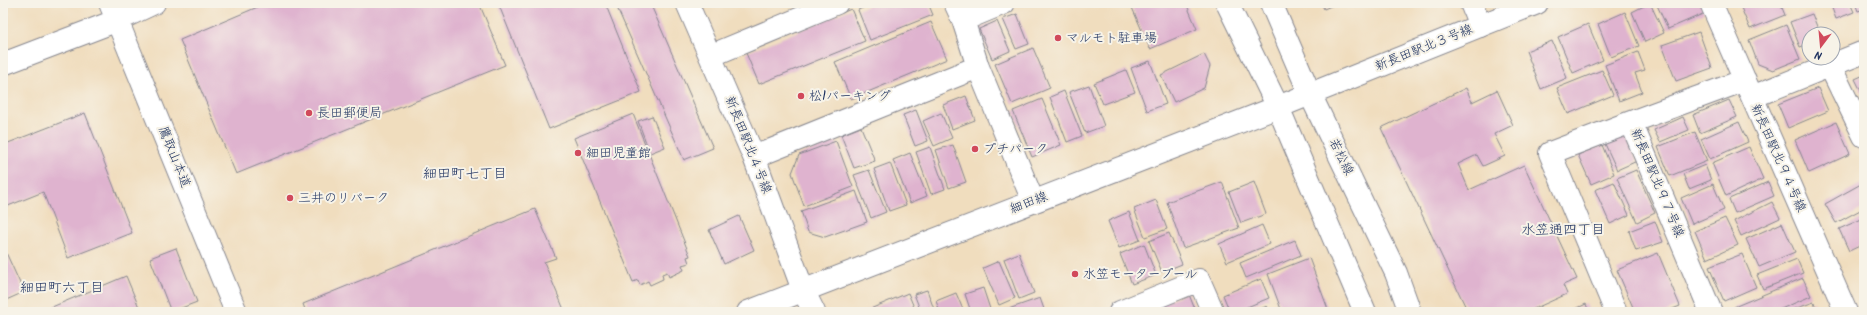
<svg xmlns="http://www.w3.org/2000/svg" width="1867" height="315" viewBox="0 0 1867 315" font-family="Kalam,'Klee One',sans-serif">
  <rect width="100%" height="100%" fill="#f7f3e8"/>
  <filter id="ink" filterUnits="userSpaceOnUse"><feTurbulence type="fractalNoise" baseFrequency=".025" numOctaves="2"/><feDisplacementMap in="SourceGraphic" scale="8" xChannelSelector="R" yChannelSelector="G"/><feConvolveMatrix kernelMatrix="1 2 1 2 8 2 1 2 1" color-interpolation-filters="sRGB"/></filter>
  <filter id="wash" filterUnits="userSpaceOnUse"><feTurbulence type="fractalNoise" baseFrequency=".012" numOctaves="4" result="noise"/><feDisplacementMap in="SourceGraphic" scale="16" xChannelSelector="R" yChannelSelector="G"/><feGaussianBlur stdDeviation="0.9" result="paint"/><feColorMatrix in="noise" values="0 0 0 0 0 0 0 0 0 0 0 0 0 0 0 0 0 1.4 0 .05"/><feComposite in="paint" operator="in"/></filter>
  <g filter="url(#wash)">
    <rect width="100%" height="100%" fill="#f0ddbe"/>
    <g id="blocks">
      <path fill="#dfb3cf" d="M267 3H479L505 65 236 174 180 40Z
        M498 3H605L641 92 549 129Z
        M615 3H650L713 148 684 160Z
        M874 3H928L933 15 870 40 858 10Z
        M1130 3H1186L1197 29 1150 49Z
        M1321 3H1338L1324 9Z
        M1650 3 1664 33 1645 42 1632 12Z
        M1656 3H1700L1705 13 1668 29Z
        M1739 3H1780L1785 15 1750 29Z
        M1830 3H1850L1854 12 1836 19Z
        M1855 3H1864V9L1858 11Z
        M851 9 865 41 759 84 746 53Z
        M1625 12 1639 46 1611 57 1598 24Z
        M1017 14 1029 44 1016 49 1003 19Z
        M1812 14 1820 34H1809V44L1800 47 1790 22Z
        M997 21 1010 51 992 59 979 29Z
        M931 22 947 59 851 99 835 62Z
        M1588 24 1603 60 1573 73 1558 37Z
        M1786 25 1800 59 1773 70 1758 64 1749 40Z
        M1699 32 1712 68 1676 81 1662 45Z
        M1552 41 1567 78 1541 89 1526 51Z
        M1033 48 1050 88 1012 104 995 64Z
        M1638 52 1645 70 1635 73 1642 92 1619 101 1605 65Z
        M1204 54 1210 66 1204 88 1174 102 1161 75Z
        M1150 61 1166 104 1147 111 1131 68Z
        M1126 70 1135 92 1103 104 1094 83Z
        M1602 70 1613 95 1568 114 1557 88Z
        M1864 75V97L1855 79Z
        M1089 85 1104 126 1085 133 1069 92Z
        M1466 88 1472 102 1497 90 1513 125 1494 134 1505 156 1483 166 1477 155 1458 164 1469 190 1524 165 1577 279 1563 285 1567 294 1527 312H1468L1381 128Z
        M1818 88 1828 111 1788 128 1778 104Z
        M1064 91 1082 136 1067 142 1050 97Z
        M966 96 975 120 952 129 943 105Z
        M1042 99 1061 145 1032 157 1013 111Z
        M1729 100 1737 117 1700 133 1693 115Z
        M916 110 928 141 915 146 903 115Z
        M85 113 132 233 68 258 43 192 3 208V145Z
        M941 113 952 138 934 146 923 121Z
        M633 114 690 256 687 257 689 263 682 265 684 270 669 277 667 272 662 274 663 279 650 285 648 281 640 285 638 280 633 282 574 138Z
        M652 116 665 147 650 153 638 121Z
        M1683 117 1689 130 1660 142 1654 130Z
        M1739 122 1748 142 1710 159 1701 139Z
        M1836 122 1850 154 1809 173 1795 140Z
        M861 127 875 161 854 168 841 135Z
        M1695 132 1707 161 1670 176 1658 147Z
        M1626 135 1637 161 1617 170 1605 144Z
        M836 141 853 187 804 206 792 173 799 155Z
        M953 145 966 182 949 188 936 150Z
        M1602 145 1614 174 1591 184 1578 155Z
        M930 147 945 189 931 194 916 152Z
        M1749 147 1763 179 1726 196 1712 163Z
        M910 153 927 196 910 203 893 160Z
        M890 163 906 205 889 211 874 169Z
        M1705 165 1711 180 1689 189 1683 174Z
        M869 170 886 212 871 218 854 175Z
        M1636 170 1655 213 1637 222 1617 178Z
        M1222 182 1239 228 1183 248 1167 202Z
        M1254 182 1266 214 1241 223 1229 192Z
        M1614 182 1629 215 1610 224 1595 190Z
        M1768 182 1774 196 1735 213 1729 199Z
        M1713 184 1724 210 1692 224 1681 198Z
        M1861 184 1864 190V208L1836 223 1825 204Z
        M856 191 867 222 825 237 808 232 801 211Z
        M1156 200 1167 229 1145 237 1134 209Z
        M1772 202 1780 218 1741 236 1734 221Z
        M535 209 556 258 544 262 565 312H306L303 304Z
        M1129 212 1140 240 1119 248 1108 221Z
        M739 216 754 250 724 264 709 230Z
        M1725 218 1738 245 1707 259 1695 231Z
        M1864 218V244L1849 251 1839 229Z
        M1655 221 1663 242 1636 251 1629 231Z
        M1782 223 1795 252 1759 267 1746 239Z
        M1262 225 1270 244 1227 262 1219 244Z
        M1169 233 1182 264 1162 272 1149 241Z
        M1295 240 1301 255 1246 278 1240 263Z
        M1144 244 1156 275 1132 284 1120 254Z
        M3 246 24 292 4 301 3 299Z
        M176 248 197 302 171 312 150 258Z
        M1019 253 1034 293 1019 299 1004 259Z
        M1658 253 1680 306 1665 312H1635L1617 270Z
        M1742 254 1756 287 1724 301 1709 267Z
        M1309 258 1329 312H1282L1268 274Z
        M1797 259 1803 273 1763 289 1757 275Z
        M999 261 1015 298 999 305 983 268Z
        M126 276 141 312H40Z
        M1803 278 1811 296 1774 312H1736L1734 307Z
        M1261 279 1269 298 1235 312H1230L1223 295Z
        M983 288 991 312H971L965 294Z
        M927 290 935 312H921L914 294Z
        M1188 292 1196 312H1160L1157 305Z
        M908 293 916 312H863Z
        M956 293 964 312H940L936 301Z
        M1040 298 1045 312H1000Z
        M1814 302 1817 312H1786Z
        M1586 304 1589 312H1569Z
        M1267 306 1270 312H1253Z"/>
    </g>
  </g>
  <g filter="url(#ink)">
    <use href="#blocks" fill-opacity="0" stroke="#86868e" stroke-width="1"/>
    <g fill="none" stroke-linecap="round" stroke-linejoin="round">
      <g stroke="#86868e" stroke-width="24">
        <path id="street" d="M687 3 754 157 803 290 814 312
          M955 3 963 20 978 67 1033 201
          M1471 3 1480 26
          M1711 3 1846 312
          M963 20 1004 3
          M710 56 837 3
          M3 64 118 20 154 3
          M1830 66 1864 136
          M1752 97 1864 52
          M754 157 978 67
          M1120 312 1199 280 1213 312
          M1616 312 1550 153 1631 122
          M1711 312 1631 122 1745 80"/>
      </g>
      <g stroke="#86868e" stroke-width="24">
        <path id="secondary" d="M110 3 236 312
          M1227 3 1278 107 1365 312
          M1271 3 1310 94 1396 273 1410 312
          M748 312 1278 107 1537 3"/>
      </g>
      <use href="#street" stroke="#fff" stroke-width="22"/>
      <use href="#secondary" stroke="#fff" stroke-width="22"/>
    </g>
  </g>
  <g fill="#d1495b" stroke="#f7f3e8" stroke-width="1.5">
    <circle cx="1058" cy="38" r="4"/>
    <circle cx="801" cy="96" r="4"/>
    <circle cx="309" cy="113" r="4"/>
    <circle cx="975" cy="149" r="4"/>
    <circle cx="578" cy="153" r="4"/>
    <circle cx="290" cy="198" r="4"/>
    <circle cx="1075" cy="274" r="4"/>
  </g>
  <g text-anchor="middle" dominant-baseline="central" stroke-width="4" stroke-linejoin="round" paint-order="stroke">
    <g font-size="13" fill="#1b2f5e" stroke="#f7f3e8" text-anchor="start">
      <text x="1066" y="38">マルモト駐車場</text>
      <text x="809" y="96">松1パーキング</text>
      <text x="317" y="113">長田郵便局</text>
      <text x="983" y="149">プチパーク</text>
      <text x="586" y="153">細田児童館</text>
      <text x="298" y="198">三井のリパーク</text>
      <text x="1083" y="274">水笠モータープール</text>
    </g>
    <g font-size="13" fill="#1b2f5e" stroke="#f7f3e8">
      <text transform="translate(1424 48) rotate(-22)">新長田駅北３号線</text>
      <text transform="translate(748 145) rotate(68)">新長田駅北４号線</text>
      <text transform="translate(174 157) rotate(68)">鷹取山本道</text>
      <text transform="translate(1341 157) rotate(64)">若松線</text>
      <text transform="translate(1778 158) rotate(66)">新長田駅北９４号線</text>
      <text transform="translate(1657 183) rotate(67)">新長田駅北９７号線</text>
      <text transform="translate(1029 203) rotate(-21)">細田線</text>
    </g>
    <g font-size="14" fill="#1b2f5e" stroke="#f7f3e8">
      <text x="465" y="174">細田町七丁目</text>
      <text x="1563" y="230">水笠通四丁目</text>
      <text x="62" y="288">細田町六丁目</text>
    </g>
  </g>
  <rect width="1867" height="315" fill="none" stroke="#f7f3e8" stroke-width="16"/>
  <g transform="translate(1821 46) rotate(196)"><circle r="19" fill="#f7f3e8" stroke="#9fa5b1"/>
  <path d="M0-3L7 15L0 10L-7 15Z" fill="#d1495b"/>
  <text y="-6" font-size="11" font-weight="bold" text-anchor="middle" fill="#1b2f5e">N</text>
  </g>
</svg>
